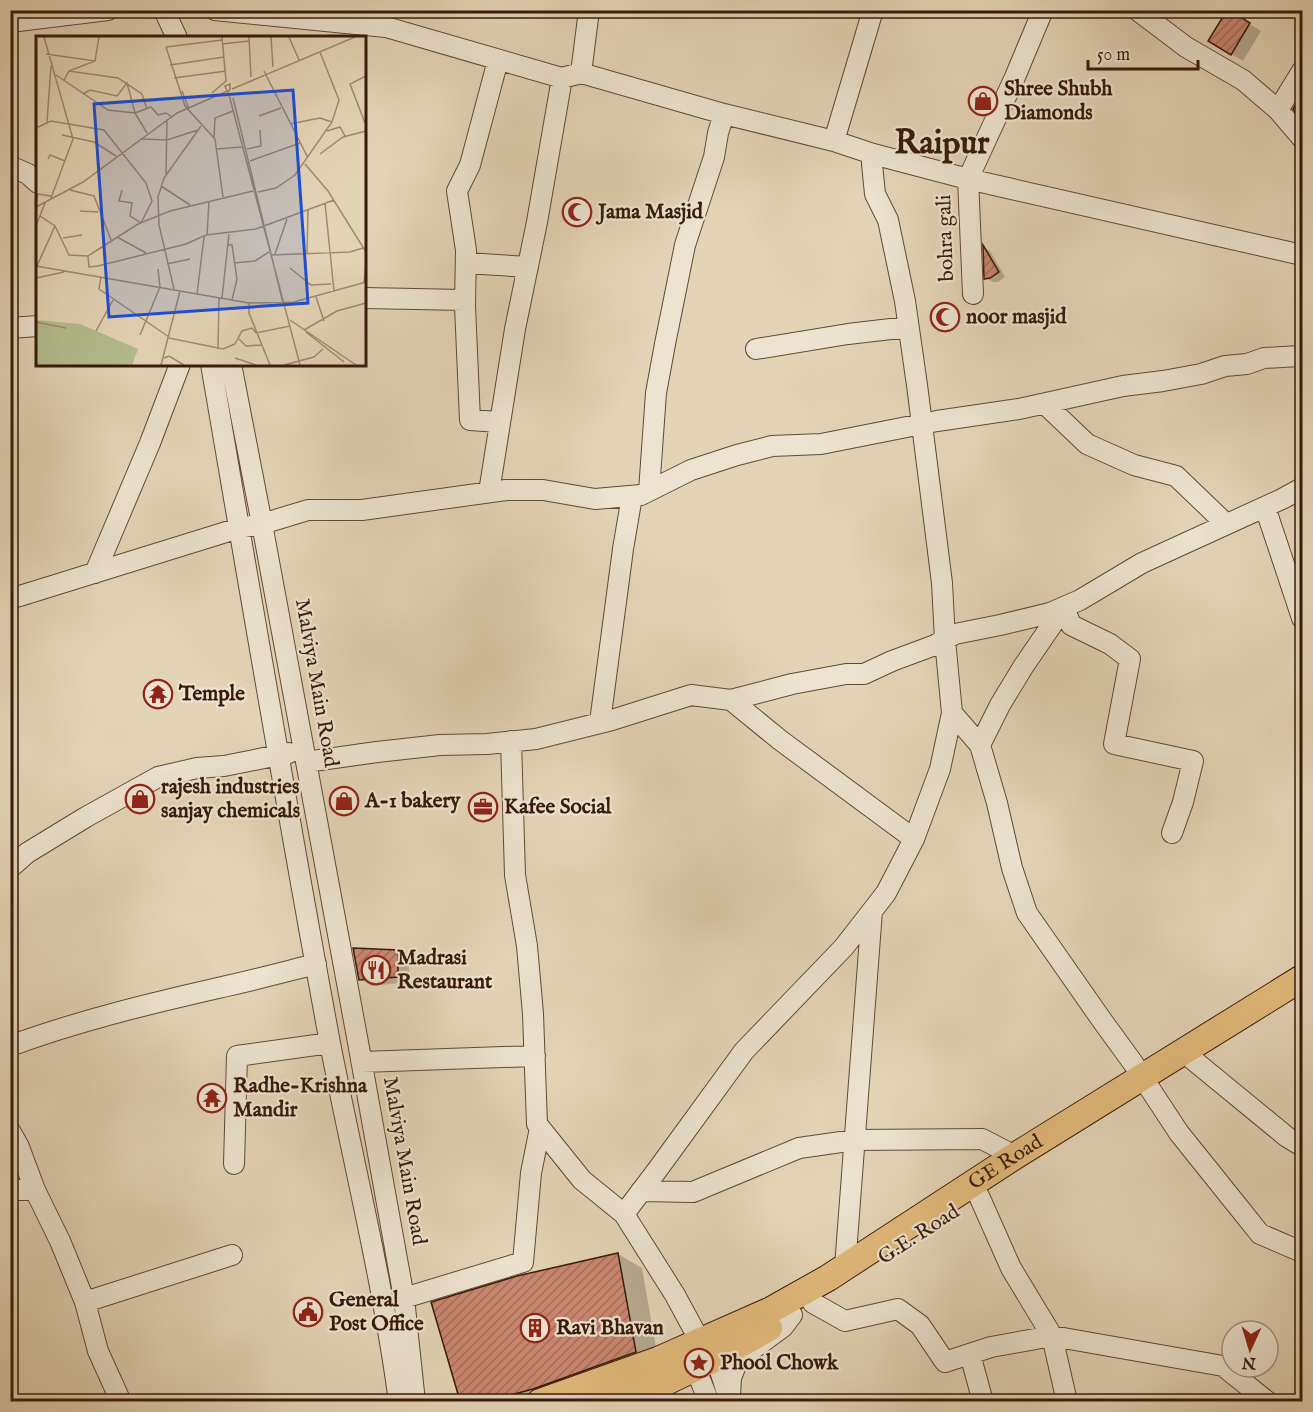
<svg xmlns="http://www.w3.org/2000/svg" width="1313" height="1412" viewBox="0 0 1313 1412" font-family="'IM FELL English',serif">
  <defs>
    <pattern id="building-hatch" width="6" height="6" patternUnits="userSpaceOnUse" patternTransform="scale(1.5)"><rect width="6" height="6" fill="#cb8771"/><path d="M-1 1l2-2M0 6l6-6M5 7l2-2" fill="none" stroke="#a66e5b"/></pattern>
  </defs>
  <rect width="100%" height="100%" fill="#e4d4b6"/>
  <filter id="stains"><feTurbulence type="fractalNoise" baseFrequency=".00333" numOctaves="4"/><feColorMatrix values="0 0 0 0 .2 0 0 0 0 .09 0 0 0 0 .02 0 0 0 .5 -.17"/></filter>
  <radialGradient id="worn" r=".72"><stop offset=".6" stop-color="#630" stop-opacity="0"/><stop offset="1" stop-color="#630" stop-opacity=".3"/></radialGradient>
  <path fill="#0003" d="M1228 11 1261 31 1243 61 1210 41Z
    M985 248 990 251 1005 277 998 282H993L986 278Z
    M398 951 409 958V982L372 986 360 979Z
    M618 1254 642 1268 659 1365 558 1402H461L433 1303Z"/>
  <path fill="url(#building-hatch)" stroke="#371a0b" stroke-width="1.5" d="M1227 10H1229L1250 23 1231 55 1208 41Z
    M1302 93V120L1293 109Z
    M983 245 999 272 990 278 984 279Z
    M353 948 398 950V977L359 980Z
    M618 1253 636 1352 533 1389 488 1401H460L431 1302 517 1276Z"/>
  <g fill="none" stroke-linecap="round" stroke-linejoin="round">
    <g stroke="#624836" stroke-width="22">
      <path id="minor" d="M164 10 177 38
        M215 10 386 27 562 78 581 73 724 114 834 141 873 154 968 179 1302 255
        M1137 10 1186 47 1243 80 1278 110 1302 138
        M10 22 108 10
        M498 60 470 165 457 191 466 250 465 306 470 420 499 422
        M581 73 589 10
        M1278 110 1302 71
        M834 141 873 10
        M10 166 28 174 38 183
        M466 263 528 267
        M973 294 968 179 1015 77 1043 10
        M364 298 465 300
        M10 328 38 326
        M756 349 848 334 908 327
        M211 364C250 591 288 817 330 1043 353 1162 383 1281 399 1402
        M231 364 262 524 357 1037 404 1298 415 1402
        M1045 404 1087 444 1134 465 1176 476 1226 524
        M649 491 656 393 665 344 685 245 714 157 718 133 724 114
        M489 492 515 329 537 222 562 78
        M1265 507 1302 618
        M95 573 150 443 180 364
        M10 599 239 528 262 524 308 510H362L506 490H543L595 499 641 495 691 470 737 455 772 446 821 444 937 421 1019 409 1123 386 1163 381 1201 374 1225 366 1247 364 1264 358 1300 356 1302 355
        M1064 607 1023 667 1000 705 980 745 997 803 1012 868 1027 913 1101 1019 1133 1063 1179 1133 1236 1204 1260 1234 1302 1252
        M1064 607 1071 625 1110 644 1130 659 1114 744 1193 761 1183 802 1172 833
        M731 700 780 740 914 839
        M952 713 980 745
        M600 722 623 549 632 496
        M511 741 515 875 527 946 533 1014 537 1124 582 1180 624 1214 675 1295 695 1332 707 1340 716 1358 730 1402
        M306 762 377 752 440 745 487 744 536 739 612 720 691 695 731 700 792 684 846 674H864L892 661 935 645 955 634 1000 625 1050 613 1080 600 1142 563 1282 499 1302 488
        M10 868 27 853 86 817 158 777 197 768 224 766 289 753
        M10 1046C78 1021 148 1004 218 988 251 981 284 972 316 964
        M1192 1059 1287 1137 1302 1146
        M362 1062 535 1056
        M10 1131 19 1147 35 1190 60 1241 85 1302 98 1351 121 1402
        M234 1164 237 1056 330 1043
        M10 1190H35
        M641 1191 693 1192 799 1148 855 1140 982 1139 1015 1156
        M979 1196 1011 1268 1052 1336 1067 1402
        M624 1214 658 1169 744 1051 844 947 886 893 914 839 940 769 952 713 945 640 942 583 917 385 905 301 888 220 875 194 872 164 873 154
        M845 1267 872 911
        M805 1291 813 1303 845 1321 898 1309 920 1325 945 1362 991 1347 1052 1336 1223 1366 1268 1402
        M404 1298 523 1262 531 1173 540 1128
        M85 1302 232 1255
        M970 1354 983 1402
        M691 1357 709 1402
        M730 1396 731 1378 738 1360 783 1327 792 1315"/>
    </g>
    <g stroke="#371a0b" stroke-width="28">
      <g id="major">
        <path id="s1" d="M540 1402 658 1360 771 1310 828 1278 1015 1156 1302 978"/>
        <path d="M610 1402 664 1383 716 1358 769 1328"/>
      </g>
    </g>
    <use href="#minor" stroke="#ede3d0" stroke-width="20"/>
    <use href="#major" stroke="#e2ba7b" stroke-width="26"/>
  </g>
  <defs>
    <g id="shop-ring" transform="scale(1.5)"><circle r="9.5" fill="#ede3d0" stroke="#8f2418" stroke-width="1.5"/><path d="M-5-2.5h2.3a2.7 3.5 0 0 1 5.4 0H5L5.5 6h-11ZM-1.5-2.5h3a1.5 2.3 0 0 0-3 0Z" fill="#8f2418"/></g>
    <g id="mosque-ring" transform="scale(1.5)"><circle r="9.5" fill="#ede3d0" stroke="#8f2418" stroke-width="1.5"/><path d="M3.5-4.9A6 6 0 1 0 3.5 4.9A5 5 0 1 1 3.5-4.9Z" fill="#8f2418"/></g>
    <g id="temple-ring" transform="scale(1.5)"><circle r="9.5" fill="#ede3d0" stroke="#8f2418" stroke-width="1.5"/><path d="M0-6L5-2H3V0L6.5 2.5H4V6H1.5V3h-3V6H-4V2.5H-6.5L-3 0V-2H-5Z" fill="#8f2418"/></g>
    <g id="office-ring" transform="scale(1.5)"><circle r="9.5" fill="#ede3d0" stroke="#8f2418" stroke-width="1.5"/><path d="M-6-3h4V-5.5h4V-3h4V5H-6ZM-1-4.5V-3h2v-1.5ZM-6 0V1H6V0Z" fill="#8f2418"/></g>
    <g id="restaurant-ring" transform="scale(1.5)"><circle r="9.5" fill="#ede3d0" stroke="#8f2418" stroke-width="1.5"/><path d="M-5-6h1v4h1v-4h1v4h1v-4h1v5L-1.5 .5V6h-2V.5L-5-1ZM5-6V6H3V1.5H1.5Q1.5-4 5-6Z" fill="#8f2418"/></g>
    <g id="civic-ring" transform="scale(1.5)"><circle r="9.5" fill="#ede3d0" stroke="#8f2418" stroke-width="1.5"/><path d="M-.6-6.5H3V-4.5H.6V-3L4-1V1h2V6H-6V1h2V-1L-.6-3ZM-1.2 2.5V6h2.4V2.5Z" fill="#8f2418"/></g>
    <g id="building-ring" transform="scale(1.5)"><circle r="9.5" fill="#ede3d0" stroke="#8f2418" stroke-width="1.5"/><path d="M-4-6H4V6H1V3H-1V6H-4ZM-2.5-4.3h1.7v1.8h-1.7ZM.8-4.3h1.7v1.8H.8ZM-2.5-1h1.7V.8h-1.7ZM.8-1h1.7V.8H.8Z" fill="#8f2418"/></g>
    <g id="sight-ring" transform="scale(1.5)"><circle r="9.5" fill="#ede3d0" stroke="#8f2418" stroke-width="1.5"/><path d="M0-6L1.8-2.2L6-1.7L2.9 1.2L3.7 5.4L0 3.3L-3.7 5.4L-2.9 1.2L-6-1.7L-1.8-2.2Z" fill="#8f2418"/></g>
  </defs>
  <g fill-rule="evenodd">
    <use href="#shop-ring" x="983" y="101"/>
    <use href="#mosque-ring" x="577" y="212"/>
    <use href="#mosque-ring" x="945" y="317"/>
    <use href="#temple-ring" x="158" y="694"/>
    <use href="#shop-ring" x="140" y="799"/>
    <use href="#shop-ring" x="344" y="801"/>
    <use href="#office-ring" x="483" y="807"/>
    <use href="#restaurant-ring" x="376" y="970"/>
    <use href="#temple-ring" x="212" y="1098"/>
    <use href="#civic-ring" x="308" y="1312"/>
    <use href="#building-ring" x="535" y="1328"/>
    <use href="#sight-ring" x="699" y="1363"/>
  </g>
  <g text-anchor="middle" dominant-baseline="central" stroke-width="4.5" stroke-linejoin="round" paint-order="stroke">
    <g font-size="21" font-weight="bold" fill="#371a0b" stroke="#ede3d0" text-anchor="start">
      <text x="1004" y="89">Shree Shubh<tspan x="1004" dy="24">Diamonds</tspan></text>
      <text x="598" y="212">Jama Masjid</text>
      <text x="966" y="317">noor masjid</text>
      <text x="179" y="694">Temple</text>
      <text x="161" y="787">rajesh industries<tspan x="161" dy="24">sanjay chemicals</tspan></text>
      <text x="365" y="801">A-1 bakery</text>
      <text x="504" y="807">Kafee Social</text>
      <text x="397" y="958">Madrasi<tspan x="397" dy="24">Restaurant</tspan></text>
      <text x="233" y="1086">Radhe-Krishna<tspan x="233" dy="24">Mandir</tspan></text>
      <text x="329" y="1300">General<tspan x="329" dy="24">Post Office</tspan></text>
      <text x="556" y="1328">Ravi Bhavan</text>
      <text x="720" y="1363">Phool Chowk</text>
    </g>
    <g font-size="21" fill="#371a0b" stroke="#ede3d0">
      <text transform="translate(946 238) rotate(-92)">bohra gali</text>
      <text transform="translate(316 683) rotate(80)">Malviya Main Road</text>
      <text transform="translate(404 1161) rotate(80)">Malviya Main Road</text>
      <text stroke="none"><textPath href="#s1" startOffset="526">GE Road</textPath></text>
      <text transform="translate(919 1235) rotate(-33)">G.E. Road</text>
    </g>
    <g font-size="33" font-weight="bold" fill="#371a0b" stroke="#ede3d0">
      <text x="942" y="144">Raipur</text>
    </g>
  </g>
  <g transform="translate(36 36)">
    <rect width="330" height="330" fill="#e4d4b6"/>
    <path d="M0 284 44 288 102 313 96 329H0Z" fill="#b4bd8e"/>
    <path fill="none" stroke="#9f8a72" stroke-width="1.5" d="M8 1 37 103 15 162M213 1 215 41M235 1 237 31M253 1 263 24M186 8 213 5M130 11 149 70 179 103 187 161M130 11 186 4M10 18 59 25 63 1M134 29 188 21M33 35 59 25M228 35 272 122M20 39 72 74 99 77 115 71 122 79 130 77 136 81M138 42 190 35M28 44 33 35 82 42 106 58 111 73M196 53 319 1M146 55 153 73M192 55 264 329M176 57 190 45 186 1M47 58 54 54 81 60 91 47 99 77 111 97M197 62 247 267M223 80 245 72M11 86 15 30M329 87 314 48 330 40M254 88 284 82 296 86M0 92 15 85 68 94 110 147 116 165 105 187 94 180 96 167 83 165 86 154M291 95 304 91 309 100M26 99 58 106 80 120M178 102 179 82 197 75M106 103 131 104 162 94M180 113 206 111M211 113 225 110 224 94M284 118 307 101 330 95M12 123 14 119 29 125M214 125 264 107M269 128 292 155 330 216M130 138 131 85M125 150 154 169M34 154 58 160 75 204M222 156 240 152 259 139 296 86 303 64 284 16M289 167 298 255M0 168 2 158 15 160M0 171 47 146 141 77 194 54V48L189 50 191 55M44 175 62 176M4 180 19 190 33 219 52 220 102 188 134 175 217 155M0 190 9 167M171 199 173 165M81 201 110 217M27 202 46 199M192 209H196L201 243 196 264M239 218 251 183M271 218 272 174M235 219 314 216 327 212M52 220 53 231 62 230 150 208 170 199 220 193 298 164M198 227 219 225 233 216M131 228 154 223M0 230 213 267 258 266 330 246M1 230 19 190M254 232 275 249 295 248M65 241 63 253 133 301M0 242 28 236M328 247 330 226M138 253 123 189 122 161 128 142 165 90M161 258 168 201M280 261 288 285M186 262 193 198M213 267V277L234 329M254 284 320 329M0 286 30 292M268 294 301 275 330 267M60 295 77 264M270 296 308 326M104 299 124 251 122 233M133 302 187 313 199 308 206 295 216 292 220 297 254 290M203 303 210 310 226 309M182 312 183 262M128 322 133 320 148 329M199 322 220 329M125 329 144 255M248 329 278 321 287 313"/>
    <path fill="#1d4ed8" fill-opacity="0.15" stroke="#1d4ed8" stroke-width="3" d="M257 54 272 267 73 281 58 68Z"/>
    <rect width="330" height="330" fill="none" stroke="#371a0b" stroke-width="3"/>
  </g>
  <rect width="1313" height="1412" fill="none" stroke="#e4d4b6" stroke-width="36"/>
  <rect x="12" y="12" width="1289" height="1388" fill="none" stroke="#371a0b" stroke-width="3"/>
  <rect x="18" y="18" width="1277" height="1376" fill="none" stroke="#371a0b" stroke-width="1.5"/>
  <g transform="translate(1250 1349) rotate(184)"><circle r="28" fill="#ede3d0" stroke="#a49381" stroke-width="1.5"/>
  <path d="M0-4.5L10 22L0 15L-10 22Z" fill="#8f2418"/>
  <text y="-9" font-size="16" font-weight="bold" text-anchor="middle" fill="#371a0b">N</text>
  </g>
  <path d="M1088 60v9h110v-9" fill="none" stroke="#371a0b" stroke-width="3"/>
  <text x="1097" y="60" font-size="18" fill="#371a0b" stroke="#ede3d0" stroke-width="4.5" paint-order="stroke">50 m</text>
  <rect width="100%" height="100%" filter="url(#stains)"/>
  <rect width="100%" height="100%" fill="url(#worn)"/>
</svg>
